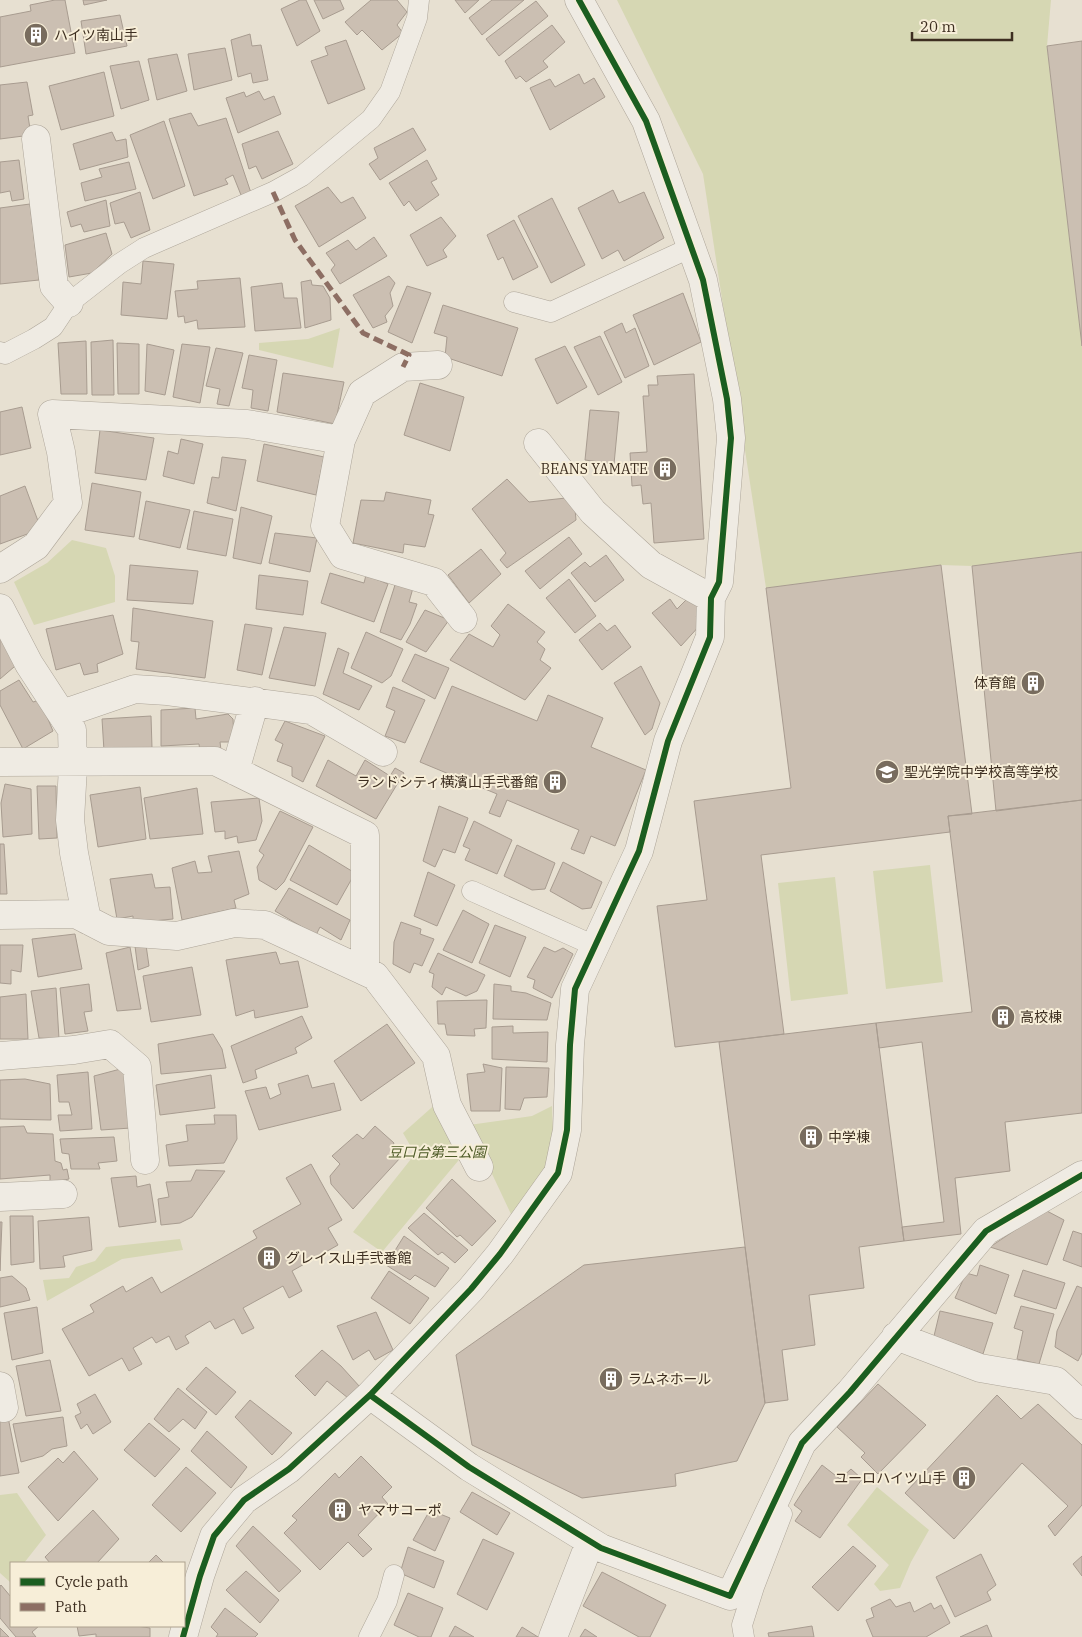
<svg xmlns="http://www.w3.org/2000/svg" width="1082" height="1637" viewBox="0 0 1082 1637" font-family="'IBM Plex Serif','Noto Sans JP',serif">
  <rect width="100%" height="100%" fill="#e7e0d1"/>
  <path fill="#d6d7b3" d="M617 0H1051L1047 46 1082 346V552L972 566 941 565 766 588 703 174Z
    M340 328 333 368 259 350V343L308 339Z
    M72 540 106 548 115 576V602L34 625 14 582 47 563Z
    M930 865 943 982 886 989 873 871Z
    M835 877 848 994 791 1001 778 883Z
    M439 1101 463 1155 382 1252 353 1232 415 1154 403 1133Z
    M552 1106 553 1133 545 1174 511 1214 469 1125 532 1116Z
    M180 1239 183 1250 122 1259 47 1301 43 1280 69 1278 76 1267 95 1261 106 1247Z
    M877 1487 929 1530 911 1562 900 1588 880 1591 874 1584 889 1565 847 1525Z
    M17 1493 46 1535 24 1563H11L10 1582 0 1573V1495Z"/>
  <path fill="#cbbfb2" stroke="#a89c90" d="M55 0H65L75 53 0 67V17L31 11 30 5Z
    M83 0H107L84 5Z
    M300 0H306L320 31 297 46 281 9Z
    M314 0H340L344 9 323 19Z
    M371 0H397L407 12 397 25 403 33 382 50 362 30 357 35 345 22Z
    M455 0H479L465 13Z
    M492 0H524L482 35 469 18Z
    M536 1 548 16 499 56 486 39Z
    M120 15 127 46 86 54 81 21Z
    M552 25 565 42 543 61 548 67 526 82 520 76 516 79 505 61Z
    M250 34 252 46 261 45 268 80 253 83 251 73 238 77 231 40Z
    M346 40 365 89 328 104 311 61 328 55 325 47Z
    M1082 41V346L1047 46Z
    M225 48 232 80 194 90 188 54Z
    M177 54 187 91 157 100 148 59Z
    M139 61 149 100 121 109 110 66Z
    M104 72 114 116 61 130 49 86Z
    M579 74 584 84 594 78 605 97 550 130 530 88 550 79 555 87Z
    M27 82 33 115 28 116 31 135 0 139V85Z
    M259 91 264 100 274 96 281 114 238 133 226 98 244 92 246 97Z
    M191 113 198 126 226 118 251 193 241 195 233 175 225 179 228 184 194 196 169 119Z
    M164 121 185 186 153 199 130 135Z
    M413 128 426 150 380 180 369 164 378 158 374 148Z
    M278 131 293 164 262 179 256 166 249 169 242 144Z
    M112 132 116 141 126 139 128 157 80 170 73 144Z
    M19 160 24 199 12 201 10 191 0 193V162Z
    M427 160 437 179 431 182 439 195 416 211 409 201 404 206 389 183Z
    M129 162 136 189 85 201 81 183 102 177 99 169Z
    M328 187 341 203 353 197 366 218 319 247 295 206Z
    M613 190 619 203 644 192 664 238 624 261 618 250 602 259 578 208Z
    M140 192 150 230 131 238 124 222 115 224 110 203Z
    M552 198 585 265 551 283 518 216Z
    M106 200 110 226 84 232 81 224 71 227 67 212Z
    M30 204 39 280 0 284V208Z
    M441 217 456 236 443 250 447 257 427 266 410 235Z
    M514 220 538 267 513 280 503 257 498 260 487 235Z
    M106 233 112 254 92 273 69 277 65 245Z
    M374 237 387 256 340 284 331 270 335 265 326 253 348 240 356 250Z
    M143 261 174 264 167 319 121 315 123 282 141 284Z
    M389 276 395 283 390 293 393 306 385 316 387 322 373 328 353 295Z
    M240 278 245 327 198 329 197 320 185 323 184 316 178 317 175 291 198 289 197 281Z
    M311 280 312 285 323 286 330 298 331 320 305 328 301 282Z
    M282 283 284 298H297L301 328 255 331 251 287Z
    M407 286 431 293 412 343 388 332Z
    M683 293 701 342 654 365 633 315Z
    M443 305 518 328 502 376 445 357 447 337 434 333Z
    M622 323 626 333 635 328 649 366 625 378 604 332Z
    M600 336 622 382 598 395 574 347Z
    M113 340 114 395H92L91 342Z
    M86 341 87 394H61L58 343Z
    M117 343 139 344V394H118Z
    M147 344 174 350 165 395 145 391Z
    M182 344 210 347 200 403 173 397Z
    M565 346 587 387 557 404 535 359Z
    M216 348 243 353 229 406 217 404 220 389 206 386Z
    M249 355 277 360 268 411 251 408 253 390 242 388Z
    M283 373 344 382 335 424 277 412Z
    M694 374 704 539 654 543 651 503 643 504 641 485 632 486 630 453 647 452 643 396H649L648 385H658L657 376Z
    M420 383 464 397 450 451 404 435Z
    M22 407 31 448 0 455V412Z
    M590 410 619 412 614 464 585 460Z
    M100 430 154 438 146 480 95 473Z
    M181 439 203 444 194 484 163 476 168 451 178 454Z
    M264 444 324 457 316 495 257 481Z
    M222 457 246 460 236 511 207 503 212 477 219 478Z
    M507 479 529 502 566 498 575 509 576 520 507 568 500 560 506 553 472 509Z
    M92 483 141 492 134 537 85 530Z
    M25 486 41 529 0 544V496Z
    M386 492 431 500 428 514 434 515 425 547 404 544 403 553 353 543 361 500 384 501Z
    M146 501 190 510 180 548 139 539Z
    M241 507 272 516 261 564 233 558Z
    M194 511 233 519 226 556 187 549Z
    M275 533 317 538 310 572 269 563Z
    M569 537 582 554 540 589 525 571Z
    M481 549 501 574 469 603 448 575Z
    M1082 552V800L996 811 972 566Z
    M606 555 624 580 595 602 571 573 585 562 590 567Z
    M130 565 198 571 193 604 127 600Z
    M941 565 972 814 948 816 950 832 761 855 784 1034 675 1047 657 906 707 900 694 801 791 788 766 588Z
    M330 573 364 583 366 575 388 584 374 622 321 603Z
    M259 575 308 581 303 615 256 609Z
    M569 579 596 616 575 633 546 598Z
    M395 585 413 588 409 602 417 604 410 624 401 640 380 632Z
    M691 595 703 608 696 617 702 623 681 646 652 613 670 599 677 609Z
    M508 604 545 632 537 642 545 649 540 660 551 668 525 700 450 660 469 634 493 647 500 635 491 626Z
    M133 608 213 621 205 678 136 669 139 642 131 641Z
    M425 610 449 620 426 652 406 642Z
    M113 615 123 654 97 664 98 672 84 675 80 663 56 670 46 629Z
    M600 623 607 631 615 625 631 647 602 670 579 640Z
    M0 624 21 661 0 679Z
    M245 624 272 628 262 675 237 670Z
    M284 627 326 633 315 686 269 678Z
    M366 632 403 649 391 676 382 683 351 668Z
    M338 648 349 653 343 673 372 686 359 710 323 694Z
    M415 654 449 668 435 699 402 681Z
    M641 666 660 703 652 729 645 735 614 683Z
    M19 680 33 702 40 700 53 731 23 749 0 705V691Z
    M452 686 537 721 548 695 603 718 591 747 646 770 615 846 591 836 584 854 571 849 579 830 507 800 500 817 489 813 497 794 420 762Z
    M393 687 425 700 405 743 385 736 395 711 386 707Z
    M195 708 196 719 228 714 233 719 234 738 229 742H220L221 750 200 752 199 744 161 746V710Z
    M151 716 152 748 104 751 102 719Z
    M285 721 325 736 303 782 292 776V767L277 761 283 744 275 740Z
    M328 760 356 776 365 760 390 776 395 768 404 773 376 819 316 786Z
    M5 784 31 789 32 834 3 837 1 803Z
    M37 786H56L57 838 39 839Z
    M140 787 146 839 98 847 90 795Z
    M197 788 203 834 150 839 144 798Z
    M259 798 262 821 256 840 238 843 237 836 225 839V831L215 832 211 802Z
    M1082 800V1113L1005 1122 1010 1171 955 1178 961 1234 904 1241 902 1227 944 1222 922 1042 879 1048 876 1023 972 1012 948 816Z
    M439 806 468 818 455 853 443 849 435 867 423 861Z
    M280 811 313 827 284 882 276 890 259 880 257 867 264 855 259 851Z
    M474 821 512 840 497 874 465 860 470 849 463 846Z
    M0 844H4L7 894H0Z
    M309 845 355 873 337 905 290 880Z
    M517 845 555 863 545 889 532 890 504 876Z
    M239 851 249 894 234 900 236 908 182 920 172 868 195 861 198 873 212 872 208 856Z
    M563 862 602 882 591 908 582 909 550 891Z
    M428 872 455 885 437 926 414 916Z
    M152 874 155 888 170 887 173 919 133 923V916L117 919 110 879Z
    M289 888 350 920 341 940 320 927 316 935 275 911Z
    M463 910 489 924 472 963 443 950Z
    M401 922 421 929 420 934 434 939 422 966 414 963 410 973 393 964 394 942Z
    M495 925 526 937 510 977 479 963Z
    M75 934 82 969 38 977 32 939Z
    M0 945H23L21 972 11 970V984L0 983Z
    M146 945 149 966 138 970 135 946Z
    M130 947 141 1009 117 1011 106 953Z
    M544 947 555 952 563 948 573 954 552 998 533 988 535 980 527 977Z
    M276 952 280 964 298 961 308 1007 255 1018 254 1010 236 1016 226 960Z
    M438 953 485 975 477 991 466 996 446 987 442 995 432 987 434 974 429 972Z
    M192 967 201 1015 151 1022 143 976Z
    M89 984 92 1011 84 1012 88 1031 65 1034 60 988Z
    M494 984 511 986V991L526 993 551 1003 547 1020 493 1019Z
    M56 988 59 1039 39 1038 31 991Z
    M26 994 28 1039H0V997Z
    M487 1000 486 1028 474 1029 475 1036 447 1035 445 1024H438L437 1001Z
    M302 1016 312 1038 295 1048 297 1053 255 1070 257 1078 243 1083 231 1046Z
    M876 1023 904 1241 859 1247 864 1288 809 1295 815 1345 782 1350 788 1400 765 1403 719 1042Z
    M387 1024 415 1063 361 1101 334 1061Z
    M513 1026V1033L548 1032 547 1062 492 1059V1027Z
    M213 1034 222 1049 226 1068 161 1074 158 1044Z
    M483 1064 502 1068 500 1111H471L467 1074 485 1072Z
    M128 1067 131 1128 101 1130 94 1076Z
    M506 1067 549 1068 547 1097 524 1098 520 1110 505 1109Z
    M88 1072 92 1129 60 1131 58 1115H72L69 1102H59L57 1075Z
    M211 1075 215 1108 160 1115 156 1085Z
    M308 1075 312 1088 334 1083 341 1110 259 1130 245 1091 266 1087 270 1099 281 1094 278 1084Z
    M25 1079 50 1084 51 1120 0 1119V1080Z
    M214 1115H236L237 1139 224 1163 169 1166 166 1145 188 1141 186 1125 215 1124Z
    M24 1126 27 1133 53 1134 55 1161 61 1163 63 1170 67 1169 69 1179 50 1183V1175L0 1179V1127Z
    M375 1126 394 1143 391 1149 401 1157 353 1209 331 1184 330 1176 340 1164 332 1156 357 1134 363 1139Z
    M114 1137 117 1161 98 1163 100 1169H71L69 1154 62 1153 60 1139Z
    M311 1164 342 1220 328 1228 338 1245 292 1271 302 1291 289 1298 283 1286 243 1308 254 1328 242 1334 234 1319 215 1329 210 1321 185 1336 189 1343 176 1350 169 1336 156 1343 152 1337 133 1348 142 1364 129 1371 122 1358 89 1376 62 1329 94 1312 90 1305 123 1286 126 1292 152 1277 161 1293 257 1238 253 1231 301 1204 286 1178Z
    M196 1170 225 1171 192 1217 180 1223 161 1225 158 1199 169 1197 166 1182 191 1181Z
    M136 1176 137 1187 150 1184 156 1222 119 1227 111 1178Z
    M452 1179 496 1221 472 1246 460 1235 457 1237 426 1208Z
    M1045 1210 1064 1220 1047 1265 990 1247Z
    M424 1213 468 1250 455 1263 442 1252 438 1255 408 1228Z
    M10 1216H33L34 1262 11 1265Z
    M89 1217 92 1250 63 1256 65 1267 40 1269 38 1221Z
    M0 1222H2L0 1271Z
    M1073 1231 1082 1234V1267L1063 1260Z
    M404 1236 449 1268 435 1287 415 1275 410 1280 386 1265Z
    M745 1247 765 1403 737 1461 675 1474 676 1486 582 1498 472 1445 456 1355 584 1265Z
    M980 1265 1009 1275 996 1314 955 1298 966 1273 977 1276Z
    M1023 1270 1065 1283 1056 1309 1014 1296Z
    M389 1271 429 1298 410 1324 371 1298Z
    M12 1276 26 1288 30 1300 0 1307V1278Z
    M1077 1286 1082 1288V1353L1078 1361 1055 1347 1057 1331Z
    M1021 1306 1054 1314 1039 1364 1017 1359 1023 1331 1014 1328Z
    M37 1307 43 1353 12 1360 4 1313Z
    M940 1311 993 1323 983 1354 934 1336Z
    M376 1312 393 1350 375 1360 369 1350 353 1360 337 1326Z
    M322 1350 341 1366 360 1387 348 1398 327 1381 315 1396 295 1376Z
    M50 1360 61 1411 26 1416 16 1366Z
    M206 1367 236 1392 216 1415 186 1389Z
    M878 1384 926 1425 878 1474 861 1457 865 1453 837 1427Z
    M178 1388 207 1412 195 1429 183 1419 169 1432 154 1419Z
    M95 1394 111 1422 93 1434 87 1424 81 1429 75 1416 81 1413 77 1404Z
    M997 1395 1021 1419 1038 1404 1082 1445V1505L1055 1536 1048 1526 1068 1506 1022 1463 954 1539 905 1493Z
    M250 1400 292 1433 272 1455 235 1417Z
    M8 1417 19 1473 0 1476V1419Z
    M63 1417 67 1446 52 1449 43 1456 21 1462 13 1424Z
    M149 1423 180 1449 155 1477 124 1450Z
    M207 1431 247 1467 231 1488 191 1451Z
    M74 1451 98 1479 58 1521 28 1487 58 1458 63 1463Z
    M361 1456 392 1487 382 1497 388 1504 358 1535 372 1549 363 1557 348 1542 320 1570 284 1533 297 1520 292 1516 335 1473 339 1478Z
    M822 1465 840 1479 851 1469 862 1479 820 1538 795 1521 802 1511 794 1505 803 1491Z
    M186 1467 216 1493 181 1532 152 1505Z
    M472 1492 510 1513 497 1535 460 1512Z
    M93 1510 119 1539 97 1563H50L45 1557Z
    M430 1510 450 1518 435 1551 413 1540Z
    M253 1526 301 1571 279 1592 236 1546Z
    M483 1539 514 1553 487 1610 457 1594Z
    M853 1546 876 1566 838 1611 812 1587Z
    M408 1547 444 1561 434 1588 400 1573Z
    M981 1554 996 1585 987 1592 991 1600 955 1617 936 1577Z
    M156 1555 164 1563H148Z
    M1082 1556V1576L1073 1564Z
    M246 1571 279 1600 260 1623 226 1590Z
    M602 1572 666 1605 650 1637H639L583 1606Z
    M1 1585 11 1597V1626H39L32 1632 36 1637H16L0 1618V1586Z
    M408 1593 443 1608 431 1637H419L394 1625Z
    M890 1599 896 1607 910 1602 914 1612 931 1603 934 1609 941 1605 950 1623 926 1637H873L866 1620 874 1617 871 1608Z
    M225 1608 258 1634 255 1637H216L218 1634 211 1627Z
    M987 1625 992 1637H960Z
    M77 1626H137L150 1628V1637H96V1634L79 1636Z
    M455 1626 474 1637H449Z
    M812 1626 814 1637H769L768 1633Z
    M522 1627 538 1637H516Z
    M0 1628 9 1637H0Z
    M585 1629 597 1637H580Z"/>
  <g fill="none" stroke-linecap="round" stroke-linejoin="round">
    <g stroke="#ada599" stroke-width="21">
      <path id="service" d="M514 302 551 312 692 247
        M0 352 5 354 34 339 53 327 69 303 119 264 144 248 273 192 302 176 371 119 390 92 417 18 419 0
        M472 891 595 946
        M369 1637 387 1601 394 1575
        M744 1637 742 1625 754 1587 782 1514"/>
    </g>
    <g stroke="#ada599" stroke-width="29">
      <path id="minor" d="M36 139 54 286 69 303
        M438 365 403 367 362 393 341 440 325 526 343 555 434 582 463 619
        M538 443 593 512 651 565 711 598
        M0 569 36 546 68 503 61 452 52 414 247 424 341 440
        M0 608 29 664 72 730 73 767 70 820 74 853 87 920
        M62 714 135 689 167 691 311 710 383 752
        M0 762 215 761 365 835V971
        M235 771 255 701
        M0 915 76 914 109 931 177 936 234 923 265 925 375 976 436 1056 447 1105 479 1167
        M0 1056 74 1050 110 1044 137 1067 145 1160
        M0 1197 63 1194
        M896 1336 980 1368 1056 1381 1082 1405
        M0 1386 4 1408
        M370 1395 469 1467 601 1548 730 1596 802 1443 850 1392 986 1231 1082 1175
        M183 1637 200 1576 214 1536 244 1500 289 1469 370 1395 471 1289 500 1254 558 1173 567 1130 570 1045 575 989 639 851 668 741 710 637 711 598 719 582 731 438 727 399 703 280 646 121 579 0
        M553 1637 590 1542"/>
    </g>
    <use href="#service" stroke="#efebe3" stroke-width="20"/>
    <use href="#minor" stroke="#efebe3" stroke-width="28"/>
    <path stroke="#8d6e63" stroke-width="5" stroke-dasharray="10 5" stroke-linecap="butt" d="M273 192 295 240 363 333 409 355 403 367"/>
    <g stroke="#f7eed8" stroke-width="9">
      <path id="cycleway" d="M370 1395 469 1467 601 1548 730 1596 802 1443 850 1392 986 1231 1082 1175
        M183 1637 200 1576 214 1536 244 1500 289 1469 370 1395 471 1289 500 1254 558 1173 567 1130 570 1045 575 989 639 851 668 741 710 637 711 598 719 582 731 438 727 399 703 280 646 121 579 0"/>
    </g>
    <use href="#cycleway" stroke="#1b5e20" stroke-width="6"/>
  </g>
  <defs>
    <g id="building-disc" transform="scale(1.25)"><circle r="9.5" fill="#786c5e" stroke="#f7eed8"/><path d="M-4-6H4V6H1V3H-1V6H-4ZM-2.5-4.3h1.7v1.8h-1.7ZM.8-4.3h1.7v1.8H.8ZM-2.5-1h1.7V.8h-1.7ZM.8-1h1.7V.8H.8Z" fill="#fff"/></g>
    <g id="school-disc" transform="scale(1.25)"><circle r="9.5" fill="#786c5e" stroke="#f7eed8"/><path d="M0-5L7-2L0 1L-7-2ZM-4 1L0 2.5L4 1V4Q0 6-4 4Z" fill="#fff"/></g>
  </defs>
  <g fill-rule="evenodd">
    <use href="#building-disc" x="36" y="35"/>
    <use href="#building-disc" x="665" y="469"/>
    <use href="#building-disc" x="1033" y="683"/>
    <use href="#school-disc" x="887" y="772"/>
    <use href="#building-disc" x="555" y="782"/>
    <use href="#building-disc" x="1003" y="1017"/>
    <use href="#building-disc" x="811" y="1137"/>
    <use href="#building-disc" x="269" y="1258"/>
    <use href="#building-disc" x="611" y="1379"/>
    <use href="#building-disc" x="964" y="1478"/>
    <use href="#building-disc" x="340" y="1510"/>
  </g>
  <g text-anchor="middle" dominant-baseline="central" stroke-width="4" stroke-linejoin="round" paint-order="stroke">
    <g font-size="14" fill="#3d2e20" stroke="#f7eed8" text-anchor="start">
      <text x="54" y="35">ハイツ南山手</text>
      <text x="648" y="469" text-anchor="end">BEANS YAMATE</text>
      <text x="1016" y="683" text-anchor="end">体育館</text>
      <text x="904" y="772">聖光学院中学校高等学校</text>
      <text x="538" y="782" text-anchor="end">ランドシティ横濱山手弐番館</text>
      <text x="1020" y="1017">高校棟</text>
      <text x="828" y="1137">中学棟</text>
      <text x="286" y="1258">グレイス山手弐番館</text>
      <text x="628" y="1379">ラムネホール</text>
      <text x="946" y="1478" text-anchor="end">ユーロハイツ山手</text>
      <text x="358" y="1510">ヤマサコーポ</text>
    </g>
    <g font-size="14" font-style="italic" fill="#4d5a26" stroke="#f7eed8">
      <text x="437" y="1152">豆口台第三公園</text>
    </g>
  </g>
  <rect x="10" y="1562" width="175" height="65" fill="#f7eed8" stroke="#ada18e"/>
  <rect x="20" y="1578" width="25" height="8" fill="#1b5e20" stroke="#ada18e"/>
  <text x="55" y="1587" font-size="15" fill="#3d2e20">Cycle path</text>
  <rect x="20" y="1603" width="25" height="8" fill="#8d6e63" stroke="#ada18e"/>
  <text x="55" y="1612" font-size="15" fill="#3d2e20">Path</text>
  <path d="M912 32v8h100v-8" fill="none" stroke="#3d2e20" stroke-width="2.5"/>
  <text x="920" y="32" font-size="15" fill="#3d2e20" stroke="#f7eed8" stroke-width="4" paint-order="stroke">20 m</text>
</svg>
